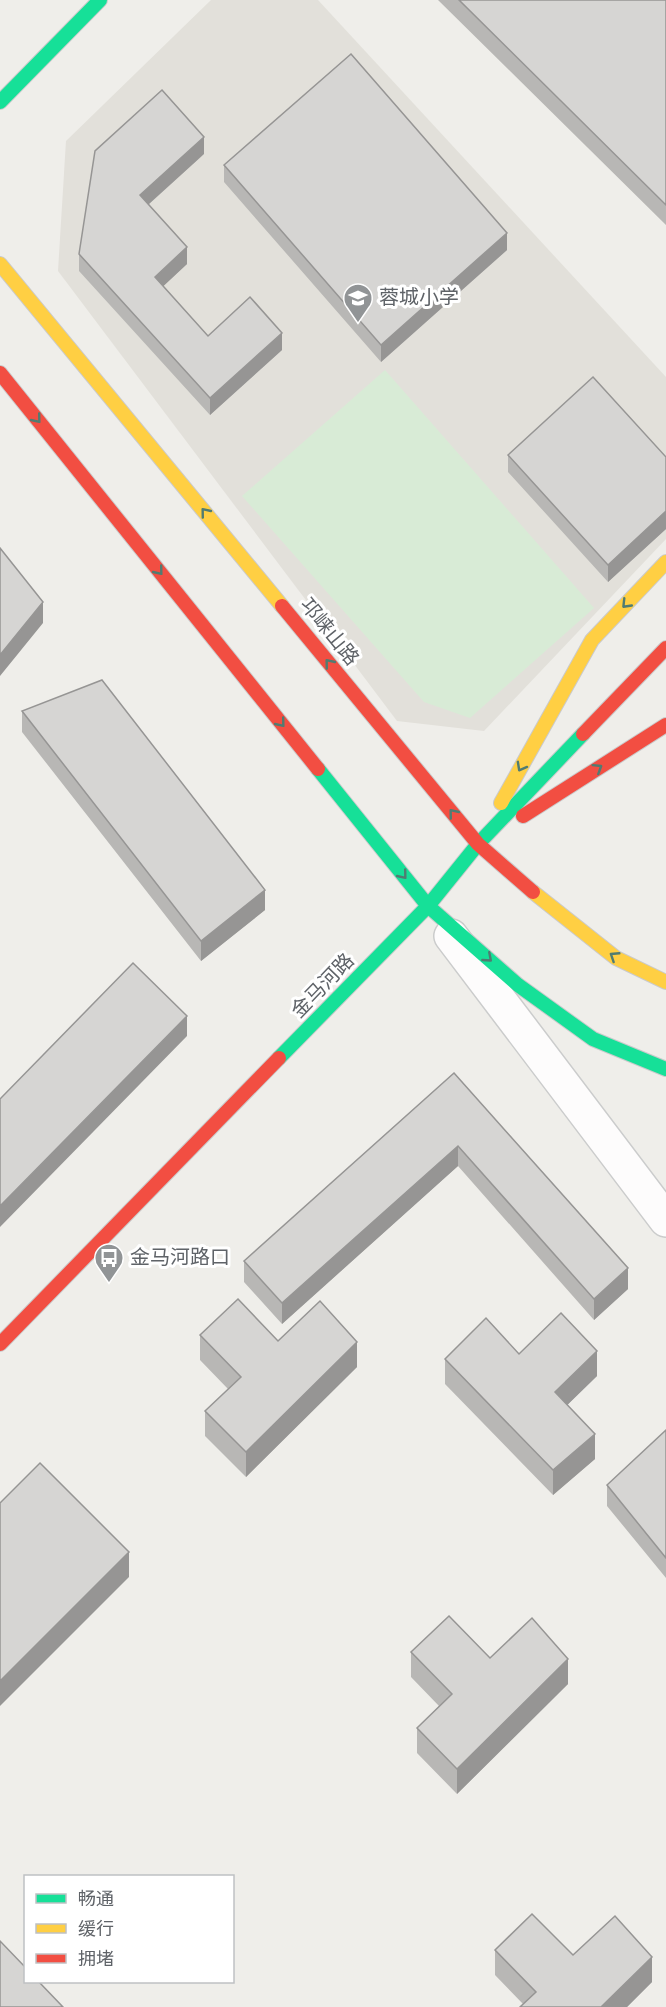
<svg xmlns="http://www.w3.org/2000/svg" width="666" height="2007" viewBox="0 0 666 2007" font-family="'Sofia Sans Condensed','Noto Sans SC',sans-serif">
  <rect width="100%" height="100%" fill="#efeeea"/>
  <path fill="#e2e0da" d="M211 0H318L666 377V539L484 731 397 721 58 271 66 141Z"/>
  <path fill="#d8ebd6" d="M385 370 594 608 470 718 424 702 242 496Z"/>
  <g fill="none" stroke-linecap="round" stroke-linejoin="round">
    <g stroke="#cbcccc" stroke-width="36">
      <path id="street" d="M451 936 666 1220"/>
    </g>
    <g stroke="#cacacb" stroke-width="16">
      <path id="fast" d="M0 102 100 0
        M318 769 428 906 518 985 593 1039 666 1069
        M279 1058 428 906 478 844 583 734"/>
    </g>
    <g stroke="#cacacb" stroke-width="16">
      <path id="slow" d="M0 264 282 606
        M501 803 592 640 666 562
        M533 892 616 958 666 982"/>
    </g>
    <g stroke="#cacacb" stroke-width="16">
      <path id="jam" d="M0 373 318 769
        M282 606 478 844 533 892
        M583 734 666 648
        M523 816 666 725
        M0 1344 279 1058"/>
    </g>
    <use href="#street" stroke="#fdfcfc" stroke-width="33"/>
    <use href="#fast" stroke="#16e098" stroke-width="14"/>
    <use href="#slow" stroke="#ffcf43" stroke-width="14"/>
    <use href="#jam" stroke="#f24e42" stroke-width="14"/>
  </g>
  <path fill="#b8b7b5" d="M438 0H666V225Z
    M204 154 148 205 187 264 163 286 208 336 282 350 210 415 79 271V254Z
    M224 165 507 250 381 362 224 182Z
    M508 455 666 457V529L608 582 508 472Z
    M22 711 265 910 201 961 22 732Z
    M454 1073 628 1289 594 1320 458 1166 282 1324 244 1282V1261Z
    M200 1335 278 1341 357 1367 246 1477 205 1436V1411L228 1389 200 1360Z
    M519 1354 597 1376 567 1405 595 1459 553 1495 445 1384V1359Z
    M666 1430V1578L607 1506V1485Z
    M411 1652 490 1658 568 1684 457 1794 417 1753V1728L439 1706 411 1677Z
    M495 1950 652 1982 627 2007H520L523 2004 495 1975Z"/>
  <path fill="#969594" d="M204 137V154L140 212V195Z
    M507 233V250L381 362V345Z
    M187 247V264L155 294V277Z
    M282 333V350L210 415V398Z
    M666 511V529L608 582V565Z
    M43 602V623L0 676V655Z
    M265 890V910L201 961V941Z
    M187 1016V1036L0 1227V1206Z
    M458 1146V1166L282 1324V1303Z
    M628 1268V1289L594 1320V1299Z
    M357 1342V1367L246 1477V1452Z
    M597 1351V1376L555 1417V1392Z
    M595 1434V1459L553 1495V1470Z
    M129 1552V1577L0 1706V1681Z
    M568 1659V1684L457 1794V1769Z
    M652 1957V1982L627 2007H601Z"/>
  <path fill="#d6d5d3" stroke="#969594" stroke-width="1.5" d="M459 0H666V205Z
    M351 54 507 233 381 345 224 165Z
    M162 90 204 137 140 195 187 247 155 277 208 336 250 297 282 333 210 398 79 254 95 151Z
    M593 377 666 457V511L608 565 508 455Z
    M0 548 43 602 0 655Z
    M102 680 265 890 201 941 22 711Z
    M133 963 187 1016 0 1206V1099Z
    M454 1073 628 1268 594 1299 458 1146 282 1303 244 1261Z
    M238 1299 278 1341 320 1301 357 1342 246 1452 205 1411 241 1377 200 1335Z
    M561 1313 597 1351 555 1392 595 1434 553 1470 445 1359 486 1318 519 1354Z
    M666 1430V1558L607 1485Z
    M40 1463 129 1552 0 1681V1503Z
    M449 1616 490 1658 532 1618 568 1659 457 1769 417 1728 452 1694 411 1652Z
    M532 1914 573 1955 615 1916 652 1957 601 2007H520L536 1992 495 1950Z
    M0 1941 26 1968V1982H39L63 2007H0Z"/>
  <defs><path id="oneway-chevron" d="M-2-3.5L2.5 0L-2 3.5" fill="none" stroke-width="1.6" stroke-linecap="round" stroke-linejoin="round" transform="scale(1.5)"/></defs>
  <g stroke="#507c72">
    <use href="#oneway-chevron" transform="translate(37 419) rotate(51)"/>
    <use href="#oneway-chevron" transform="translate(205 512) rotate(-129)"/>
    <use href="#oneway-chevron" transform="translate(159 571) rotate(51)"/>
    <use href="#oneway-chevron" transform="translate(626 604) rotate(134)"/>
    <use href="#oneway-chevron" transform="translate(329 663) rotate(-129)"/>
    <use href="#oneway-chevron" transform="translate(281 723) rotate(51)"/>
    <use href="#oneway-chevron" transform="translate(521 767) rotate(119)"/>
    <use href="#oneway-chevron" transform="translate(598 768) rotate(-32)"/>
    <use href="#oneway-chevron" transform="translate(453 813) rotate(-129)"/>
    <use href="#oneway-chevron" transform="translate(403 875) rotate(51)"/>
    <use href="#oneway-chevron" transform="translate(614 956) rotate(-147)"/>
    <use href="#oneway-chevron" transform="translate(488 958) rotate(41)"/>
  </g>
  <defs>
    <g id="school-pin" transform="scale(1.5)"><path d="M0 17L-7.5 6A9.5 9.5 0 1 1 7.5 6Z" fill="#919496" stroke="#fff"/><path d="M0-5L7-2L0 1L-7-2ZM-4 1L0 2.5L4 1V4Q0 6-4 4Z" fill="#fff"/></g>
    <g id="bus-pin" transform="scale(1.5)"><path d="M0 17L-7.5 6A9.5 9.5 0 1 1 7.5 6Z" fill="#919496" stroke="#fff"/><path d="M-5-6H5V4H4V6H2V4H-2V6H-4V4H-5ZM-3.5-4V0h7V-4ZM-3.5 1.2v1.5H-2V1.2ZM2 1.2v1.5H3.5V1.2Z" fill="#fff"/></g>
  </defs>
  <g fill-rule="evenodd">
    <use href="#school-pin" x="358" y="298"/>
    <use href="#bus-pin" x="109" y="1258"/>
  </g>
  <g text-anchor="middle" dominant-baseline="central" stroke-width="6" stroke-linejoin="round" paint-order="stroke">
    <g font-size="20" fill="#5f6368" stroke="#fff" text-anchor="start">
      <text x="379" y="298">蓉城小学</text>
      <text x="130" y="1258">金马河路口</text>
    </g>
    <g font-size="20" fill="#5f6368" stroke="#fff">
      <text transform="translate(329 632) rotate(51)">邛崃山路</text>
      <text transform="translate(323 986) rotate(-46)">金马河路</text>
    </g>
  </g>
  <rect x="24" y="1875" width="210" height="108" fill="#ffffff" stroke="#bfc1c3" stroke-width="1.5"/>
  <rect x="36" y="1894" width="30" height="9" fill="#16e098" stroke="#bfc1c3" stroke-width="1.5"/>
  <text x="78" y="1905" font-size="18" fill="#5f6368">畅通</text>
  <rect x="36" y="1924" width="30" height="9" fill="#ffcf43" stroke="#bfc1c3" stroke-width="1.5"/>
  <text x="78" y="1935" font-size="18" fill="#5f6368">缓行</text>
  <rect x="36" y="1954" width="30" height="9" fill="#f24e42" stroke="#bfc1c3" stroke-width="1.5"/>
  <text x="78" y="1965" font-size="18" fill="#5f6368">拥堵</text>
</svg>
